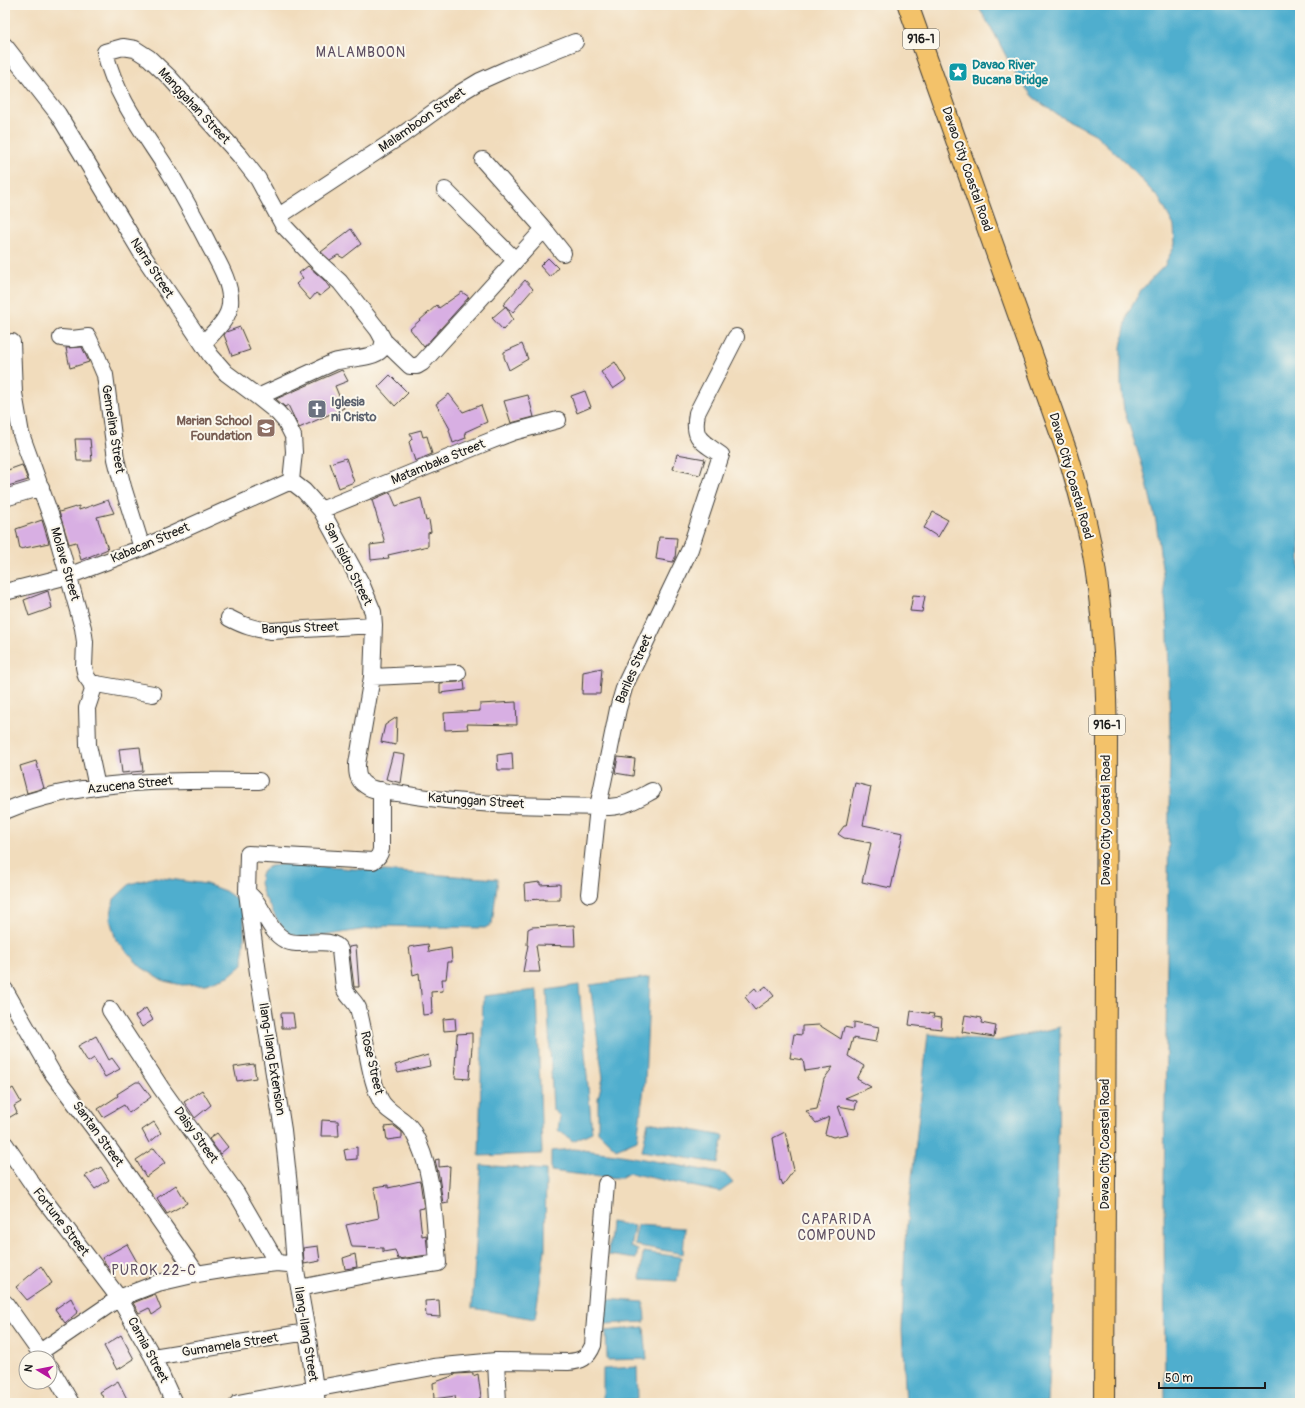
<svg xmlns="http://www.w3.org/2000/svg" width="1305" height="1408" viewBox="0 0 1305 1408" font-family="Pangolin,sans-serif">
  <rect width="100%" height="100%" fill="#fbf7ec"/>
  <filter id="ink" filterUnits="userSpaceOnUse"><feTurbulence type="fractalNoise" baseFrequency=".025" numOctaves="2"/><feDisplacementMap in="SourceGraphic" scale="8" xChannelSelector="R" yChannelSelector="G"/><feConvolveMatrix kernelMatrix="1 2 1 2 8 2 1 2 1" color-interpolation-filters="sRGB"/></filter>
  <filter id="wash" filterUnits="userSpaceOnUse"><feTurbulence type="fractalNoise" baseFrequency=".012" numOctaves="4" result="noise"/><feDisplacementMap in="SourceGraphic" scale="16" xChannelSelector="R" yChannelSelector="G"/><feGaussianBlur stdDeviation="0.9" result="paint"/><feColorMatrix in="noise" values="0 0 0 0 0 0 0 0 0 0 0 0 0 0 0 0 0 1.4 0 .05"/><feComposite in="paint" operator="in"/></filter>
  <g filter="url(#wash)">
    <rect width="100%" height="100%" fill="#f1dcbc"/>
    <path fill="#4faece" stroke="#366575" d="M977 5H1300V1403H1165L1164 1191 1170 735 1168 633 1163 575 1156 522 1144 471 1124 410 1121 386V347L1128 313 1141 290 1165 265 1175 244 1174 226 1160 200 1126 163 1095 134 1056 114 1033 97 1016 75 993 31Z
      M285 864 498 879 492 924 485 928 384 926 330 935 298 937 288 933 278 921 263 894 260 883 261 874 264 869 271 866Z
      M155 877 206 884 225 891 238 900 244 912V942L243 964 229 976 206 984 182 985 164 981 141 967 116 940 110 919 114 899 130 884Z
      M650 977 645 1081 637 1140 616 1149 598 1132V1098L603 1078 590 985Z
      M579 985 592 1132 573 1141 558 1130 560 1116 553 1110 547 990Z
      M537 990 542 1154 479 1156 483 996Z
      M1060 1027 1056 1256 1048 1403H906L902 1330 905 1241 928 1034 980 1040 997 1041Z
      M648 1122 724 1136 718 1163 642 1151Z
      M574 1149 616 1154 725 1174 733 1183 720 1192 629 1173 620 1178 600 1177 551 1171V1151Z
      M481 1165 546 1170 545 1249 535 1319 472 1308Z
      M611 1222 634 1226 630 1247 638 1250 636 1259 608 1255Z
      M637 1225 685 1228 683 1254 634 1245Z
      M643 1252 681 1257 677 1281 640 1279Z
      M604 1299 644 1302 645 1322 604 1324Z
      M644 1327 647 1359 607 1360 606 1331Z
      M637 1367 638 1399 603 1401V1369Z"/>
    <g id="blocks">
      <path fill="#d8afe3" d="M351 229 361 244 343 258 338 255 330 260 321 252Z
        M548 258 558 268 550 277 540 266Z
        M308 266 324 280 330 288 320 296 316 293 310 300 296 284 303 278 299 273Z
        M525 280 533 289 513 312 503 305Z
        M462 292 469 297 424 347 410 329 437 305 439 308Z
        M506 306 513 319 503 330 492 318Z
        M240 327 250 350 232 356 224 335 226 332Z
        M522 344 528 359 509 370 504 357V352Z
        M82 347 89 362 70 368 66 348Z
        M615 362 626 380 613 389 601 372Z
        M342 370 348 381 335 386 344 408 299 428 288 405 285 407 276 399Z
        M390 375 408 393 395 406 378 387Z
        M585 391 591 407 577 413 571 396Z
        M449 394 463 412 481 405 487 422 465 432 466 438 453 443 449 430 450 429 436 404Z
        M528 395 534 417 511 423 504 401Z
        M421 430 423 437 427 436 432 454 415 461 409 442 412 439 410 433Z
        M75 439H90L92 461H77Z
        M677 454 705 459 700 475 673 469Z
        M346 458 354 482 339 488 330 463Z
        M22 465 28 480 8 486 5 478V471Z
        M390 492 396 506 421 498 426 521 429 520 431 532 428 533V546L388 555 389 558 371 560 370 545 385 543 372 500Z
        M108 500 114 513 97 517 108 549 81 560 76 542 69 544 59 512 79 506V510Z
        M933 512 948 520 938 537 924 528Z
        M42 520 49 543 20 549 16 529Z
        M659 537 677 538 675 558 673 562 656 559Z
        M48 591 52 608 29 616 24 600Z
        M913 595 925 596 922 612 910 611Z
        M602 668 600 694H582L583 672Z
        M464 680 465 690 440 693V683L458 682Z
        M516 702 517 725 467 724 468 729 445 730 444 713 480 711V704Z
        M397 717 396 745 381 742 385 725Z
        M140 747 143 771 122 773 119 749Z
        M393 753 405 755 401 783 386 779Z
        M512 753 513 770H498L497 755Z
        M618 757 635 759 633 776 615 773Z
        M36 761 44 788 27 793 20 766Z
        M855 783 871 787 863 825 903 833 891 888 862 882 871 843 844 838 838 834 844 826H846Z
        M540 882V885L560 884V900H544V899L525 900 524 884Z
        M574 925 575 946 536 945 540 972H523L528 945H527L528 929 532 927Z
        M428 944 429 952 451 948 452 962H448L446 979H442L443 991 431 992 432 1014 423 1015 419 973 413 975 409 947Z
        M356 946 359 987H354L349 947Z
        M766 986 774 996 755 1010 745 997 755 988 758 992Z
        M146 1008 153 1020 142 1027 135 1016Z
        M911 1011 934 1014 933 1017 942 1018 941 1029 909 1025Z
        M281 1013H293L295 1028H282Z
        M965 1015 982 1018 981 1023 996 1026 994 1037 962 1032Z
        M455 1018 456 1030 444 1031 443 1019Z
        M854 1022 879 1027 876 1042 853 1038 848 1056 864 1066 857 1079 871 1087 845 1098 857 1101 855 1109 838 1106 848 1134 833 1137 825 1134 829 1117 816 1123 806 1111 817 1109 824 1079 833 1067 805 1071 803 1060 790 1058 794 1034 802 1035V1026L819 1025 841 1039 844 1027 854 1029Z
        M472 1033V1047L469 1079 455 1078 456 1067H455L457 1034Z
        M96 1036 109 1060 112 1058 120 1069 105 1077 94 1058 88 1062 78 1046Z
        M428 1055 430 1066 398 1073 395 1065Z
        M254 1064 256 1078 237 1081 234 1067Z
        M136 1082H140L151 1097 129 1113 124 1105 103 1117 98 1109 118 1096 117 1094Z
        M5 1084H8L10 1090 13 1088 21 1102 14 1106 17 1113 5 1120Z
        M202 1090 211 1105 195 1118 184 1102Z
        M322 1120 338 1121 339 1136H321Z
        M154 1122 161 1133 149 1143 142 1130Z
        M394 1126 402 1132V1138L387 1140 385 1127Z
        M785 1132 794 1170 783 1185 781 1180 780 1181 773 1138Z
        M217 1133 228 1147 220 1154 209 1139Z
        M357 1147V1159L346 1160 344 1150Z
        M154 1148 165 1163 146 1177 136 1160Z
        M439 1159V1167L450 1166 448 1203 443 1204 439 1176 435 1160Z
        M101 1167 109 1180 95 1189 85 1176Z
        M420 1181 424 1208 419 1209 422 1236 426 1235 428 1255 398 1259 395 1250 383 1252V1248L352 1247 346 1225 379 1218 374 1187 388 1185V1188Z
        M176 1185 187 1203 167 1214 157 1198Z
        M127 1244 137 1262 122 1271 120 1267 111 1272 102 1258Z
        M318 1246 320 1261 304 1264 303 1248Z
        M355 1254 357 1267 345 1269 343 1258Z
        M41 1266 52 1283 27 1300 16 1287Z
        M155 1294 161 1309 152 1315 149 1308 139 1313 133 1303Z
        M71 1298 78 1312 65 1323 55 1309Z
        M439 1300 440 1317 426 1316 425 1301Z
        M121 1335 134 1359 117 1370 104 1346Z
        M473 1373V1376L478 1374 481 1397 479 1398 480 1403H456L455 1396 434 1399 433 1383 455 1375V1374Z
        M118 1381 129 1403H106L100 1392Z"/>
    </g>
  </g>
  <g filter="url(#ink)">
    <use href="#blocks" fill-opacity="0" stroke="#3c3934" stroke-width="1"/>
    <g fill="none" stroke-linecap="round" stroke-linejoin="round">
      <g stroke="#3c3934" stroke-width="18">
        <path id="minor" d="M5 46 58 114 144 257 211 356 226 373 258 397 278 413 286 422 293 436 294 452 291 481
          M483 160 544 229 563 253
          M445 190 515 260
          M279 216 402 135 460 93 480 81 507 69 575 42
          M61 338 72 339 88 337 96 354 105 375 116 459 123 487 142 548
          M12 342 14 393 21 434 54 525 83 628 85 642 84 667 86 676 91 683 93 690 87 708 88 745 97 787
          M203 344C213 332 229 320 230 304 232 284 218 262 209 245 197 221 184 198 171 175 146 135 116 99 105 52L123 47 135 49 149 58 169 77 240 156 258 179 283 225 317 261 340 282 378 330 384 341 410 366H417L422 363 544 229
          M258 397 334 362C346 358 373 359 381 350 382 348 383 343 384 341
          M291 481 304 491 321 510 361 583 373 612 374 625 372 677 357 764C357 772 357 780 365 785 373 791 387 792 397 793 466 806 539 806 609 807 626 806 637 799 652 791
          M5 498 41 487
          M321 510 485 443 513 432 558 420
          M5 592 68 576 142 548 291 481
          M229 618C244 626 254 629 271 631L374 625
          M372 677 458 673
          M91 683 153 694
          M5 811C80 778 178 780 259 781
          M247 893C264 904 266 930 285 940 299 949 331 934 340 950L344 988C347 996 354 1000 358 1008 366 1036 368 1073 380 1099 386 1113 404 1117 412 1130 435 1170 434 1218 438 1263L391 1270 299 1288
          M589 894 598 807 618 709 625 685 690 549 721 455C702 441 692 440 697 413L736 337
          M5 990 53 1074 111 1151 197 1274
          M110 1010 161 1088 237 1194 277 1263
          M5 1144 33 1185 119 1298 153 1357 174 1403
          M5 1303 44 1358
          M40 1352 119 1298 158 1283 197 1274 234 1268 277 1263 288 1264
          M153 1357 307 1332
          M496 1361 498 1403
          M50 1367 71 1403
          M238 1403 433 1367 496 1361 568 1362C581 1361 588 1358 593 1345L606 1184
          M317 1403 307 1332 295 1265 289 1186 283 1130 259 980 247 893 248 854 373 861C378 858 380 855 381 849V790"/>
      </g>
      <g stroke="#3c3934" stroke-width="22">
        <path id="major" d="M908 5 1068 455C1079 492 1089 529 1095 567 1104 624 1106 682 1107 740L1104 1403"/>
      </g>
      <use href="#minor" stroke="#fff" stroke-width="16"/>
      <use href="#major" stroke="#f3c26a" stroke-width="20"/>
    </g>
  </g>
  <defs>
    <g id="sight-square" transform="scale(1)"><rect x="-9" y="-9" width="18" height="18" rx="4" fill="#0f9aa8" stroke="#fbf7ec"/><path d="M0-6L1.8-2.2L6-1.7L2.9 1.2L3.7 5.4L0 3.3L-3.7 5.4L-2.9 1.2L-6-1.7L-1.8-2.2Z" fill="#fff"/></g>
    <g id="church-square" transform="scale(1)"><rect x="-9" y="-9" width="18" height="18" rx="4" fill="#6b7280" stroke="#fbf7ec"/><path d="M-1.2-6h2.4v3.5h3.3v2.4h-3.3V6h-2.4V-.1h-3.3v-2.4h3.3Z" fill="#fff"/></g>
    <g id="school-square" transform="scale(1)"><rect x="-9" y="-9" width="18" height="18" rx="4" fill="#8d6e63" stroke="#fbf7ec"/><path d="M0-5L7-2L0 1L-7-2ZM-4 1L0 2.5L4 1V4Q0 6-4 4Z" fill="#fff"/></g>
  </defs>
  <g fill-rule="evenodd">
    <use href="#sight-square" x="958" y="72"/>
    <use href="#church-square" x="317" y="409"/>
    <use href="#school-square" x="266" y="428"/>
  </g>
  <g text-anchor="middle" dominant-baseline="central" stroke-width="4" stroke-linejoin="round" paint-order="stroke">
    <g fill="#fbf7ec" stroke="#5f5e5a" stroke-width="1">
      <rect x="903" y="29" width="36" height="20" rx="3"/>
      <rect x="1089" y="715" width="36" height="20" rx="3"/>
    </g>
    <g font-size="12" font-weight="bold" fill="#1c1c1c">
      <text x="921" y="39">916-1</text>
      <text x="1107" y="725">916-1</text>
    </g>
    <g font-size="13" font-weight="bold" fill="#0d838f" stroke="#fbf7ec" text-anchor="start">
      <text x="972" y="65">Davao River<tspan x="972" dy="15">Bucana Bridge</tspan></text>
    </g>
    <g font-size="13" fill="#1c1c1c" stroke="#fbf7ec">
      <text transform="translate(194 106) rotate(47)">Manggahan Street</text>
      <text transform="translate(422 120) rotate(-35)">Malamboon Street</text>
      <text transform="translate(967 169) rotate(71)">Davao City Coastal Road</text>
      <text transform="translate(152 268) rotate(57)">Narra Street</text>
      <text transform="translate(113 429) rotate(81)">Gemelina Street</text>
      <text transform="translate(438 462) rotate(-22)">Matambaka Street</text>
      <text transform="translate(1071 476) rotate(74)">Davao City Coastal Road</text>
      <text transform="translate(150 543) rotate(-23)">Kabacan Street</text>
      <text transform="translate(65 564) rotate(74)">Molave Street</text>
      <text transform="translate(348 564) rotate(63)">San Isidro Street</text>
      <text transform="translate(300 628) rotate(-2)">Bangus Street</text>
      <text transform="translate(634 669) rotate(-67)">Bariles Street</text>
      <text transform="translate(130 785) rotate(-6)">Azucena Street</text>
      <text transform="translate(476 801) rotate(4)">Katunggan Street</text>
      <text transform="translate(1106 820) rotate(-90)">Davao City Coastal Road</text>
      <text transform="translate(272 1059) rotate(81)">Ilang-Ilang Extension</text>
      <text transform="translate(372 1063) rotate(77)">Rose Street</text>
      <text transform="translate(98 1134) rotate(54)">Santan Street</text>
      <text transform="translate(196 1135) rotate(54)">Daisy Street</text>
      <text transform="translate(1105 1144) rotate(-90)">Davao City Coastal Road</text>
      <text transform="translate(61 1222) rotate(52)">Fortune Street</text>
      <text transform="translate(306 1334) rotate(81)">Ilang-Ilang Street</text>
      <text transform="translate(230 1345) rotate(-9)">Gumamela Street</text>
      <text transform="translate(148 1350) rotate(62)">Camia Street</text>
    </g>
    <g font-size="13" font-weight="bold" fill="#5b616d" stroke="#fbf7ec" text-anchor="start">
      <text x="331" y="402">Iglesia<tspan x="331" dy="15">ni Cristo</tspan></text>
    </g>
    <g font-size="13" font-weight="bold" fill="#785e54" stroke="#fbf7ec" text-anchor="end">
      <text x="252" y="421">Marian School<tspan x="252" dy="15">Foundation</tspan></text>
    </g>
    <g font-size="14" letter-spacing="1" fill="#5e4f62" stroke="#fbf7ec">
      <text x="361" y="52">MALAMBOON</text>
      <text x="837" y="1219">CAPARIDA<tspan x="837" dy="16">COMPOUND</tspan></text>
      <text x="154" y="1270">PUROK 22-C</text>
    </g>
  </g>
  <rect width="1305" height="1408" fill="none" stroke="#fbf7ec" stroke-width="20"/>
  <g transform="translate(38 1370) rotate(280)"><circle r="19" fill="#fbf7ec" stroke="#a29f99"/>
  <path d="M0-3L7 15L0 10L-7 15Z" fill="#b5179e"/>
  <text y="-6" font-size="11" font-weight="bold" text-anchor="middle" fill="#1c1c1c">N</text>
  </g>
  <path d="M1159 1382v6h106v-6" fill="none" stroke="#1c1c1c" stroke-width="2"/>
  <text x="1165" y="1382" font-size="12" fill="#1c1c1c" stroke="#fbf7ec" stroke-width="3" paint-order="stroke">50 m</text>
</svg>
